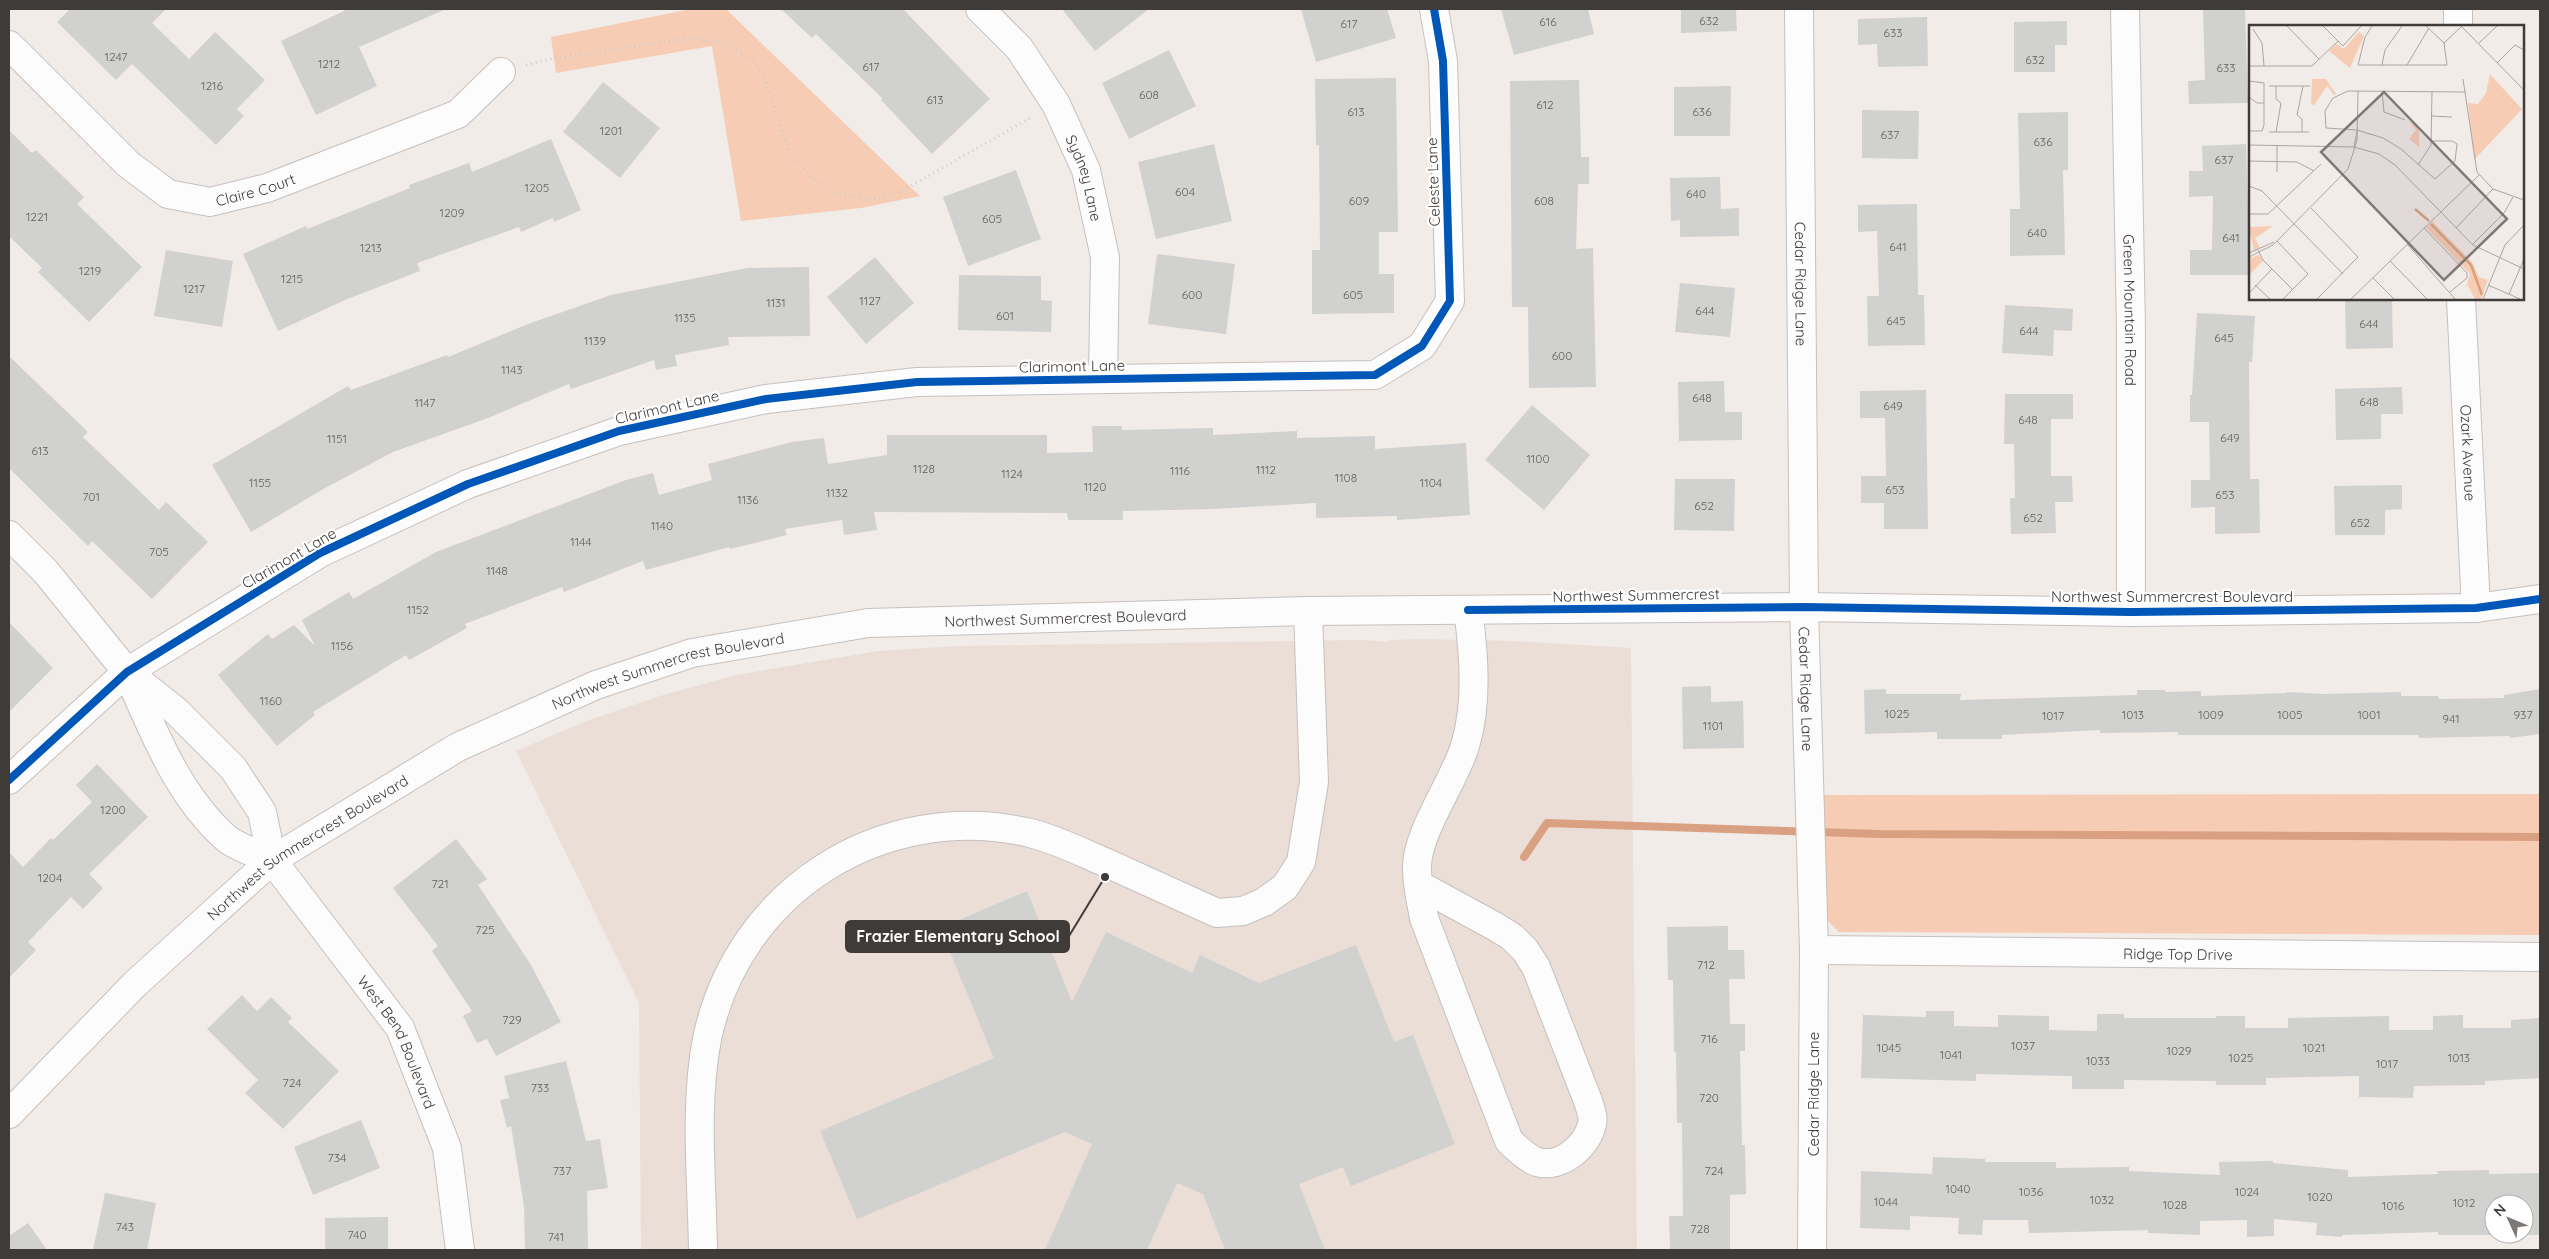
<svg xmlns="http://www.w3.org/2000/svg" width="2549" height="1259" viewBox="0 0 2549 1259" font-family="Quicksand,sans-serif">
  <rect width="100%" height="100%" fill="#f2ece9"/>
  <path fill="#ebded7" d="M1421 639 1514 641 1631 648 1637 1250H641L639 1003 516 751 586 721 663 695 736 675 878 651 957 646 1363 640 1388 642 1390 640Z"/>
  <path fill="#f7ccb4" d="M691 9H726L920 196 861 208 741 221 712 46 556 73 551 37Z
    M2540 794V935L1839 932 1827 920 1822 903 1821 795Z"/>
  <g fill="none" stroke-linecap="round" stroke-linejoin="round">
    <path stroke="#d9a181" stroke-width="8" d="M1524 857 1547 823 1879 834 2540 837"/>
  </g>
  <path fill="#d1d1cf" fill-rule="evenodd" d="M70 9H166L152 23 189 59 215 32 265 80 237 109 244 116 216 145 132 64 116 80 57 22Z
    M348 9H446L359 47 377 86 316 115 281 41Z
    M781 9H903L990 99 932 154 881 100 882 98 816 34 812 38Z
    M1062 9H1149L1095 51Z
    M1301 9H1387L1396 38 1316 62Z
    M1501 9H1588L1594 34 1514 55Z
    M1681 9H1736L1737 31 1681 33Z
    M2203 9H2245L2248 103 2189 104 2188 81 2205 80Z
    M1927 17 1928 66 1878 67 1877 44 1858 45V19Z
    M2067 21V45H2055V72H2014V22Z
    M1169 50 1196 106 1129 139 1102 83Z
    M1396 78 1398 232H1379V274H1394V313L1312 314V250H1320L1319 145H1316L1315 79Z
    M1579 80 1581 157H1589V184H1578L1576 249 1593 248 1596 387 1529 388 1528 307H1512L1510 81Z
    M603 82 660 128 620 178 563 132Z
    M1731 86 1730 136H1674V87Z
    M1862 110 1919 111 1918 159 1862 158Z
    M2068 112V170H2063L2065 255 2010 256V209H2020L2018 113Z
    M9 130 32 153 36 150 84 197 77 204 142 267 89 322 38 272 42 268 9 236Z
    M551 139 581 210 554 222 553 218 521 232 519 227 417 263 420 271 345 300 278 331 243 254 306 226 307 229 410 188 409 185 469 163 472 172Z
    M1214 144 1232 221 1156 239 1138 162Z
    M2246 144 2250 275H2190V250H2212L2213 196 2189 197V171H2203L2202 146Z
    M1016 170 1041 239 968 266 943 197Z
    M1720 177 1721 209 1739 208V236L1680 237V220L1671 221 1670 178Z
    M1917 204 1918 295H1924L1925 345 1868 346 1867 296H1879L1877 231 1858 232V205Z
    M166 250 233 261 222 327 154 316Z
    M1157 254 1235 264 1226 334 1148 324Z
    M875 257 914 303 866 344 827 297Z
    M809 267 810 336 728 337 729 345 675 355 677 366 656 370 654 360 571 389 569 384 488 418 393 452 325 488 251 532 212 465 348 386 351 390 447 355 448 357 528 324 611 295 747 268Z
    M959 275 1041 276V300L1052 301 1051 332 958 330Z
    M1680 283 1735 288 1730 337 1675 332Z
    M2345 299H2392L2393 348 2346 349Z
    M2005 305 2073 309 2072 331 2054 330 2053 356 2002 353Z
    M2197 313 2255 316 2252 362H2249L2250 479H2259L2260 533 2215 534V507L2191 508V480H2210L2209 422H2190V395H2192Z
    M9 356 88 432 83 437 159 510 166 502 208 542 152 599 92 541 88 546 9 468Z
    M1724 381 1725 412H1742V440L1679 441 1678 382Z
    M2402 387 2403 414H2381V439L2336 440 2335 389Z
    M1926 390 1928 529H1884V503H1861V476H1886L1885 418H1860V391Z
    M2005 394H2073V419H2051V476H2072L2073 502H2055L2056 533 2011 534 2010 498H2015L2014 444H2004Z
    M1532 405 1590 455 1544 510 1485 460Z
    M1092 426H1122V430L1213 428V435L1297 431V438L1375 436V449L1466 443 1470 515 1397 520V516L1316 518V503L1215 509 1123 511V520H1068L1067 513 874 512 877 530 844 535 842 520 785 529 787 535 730 549 729 547 646 570 643 561 564 592 562 587 465 624 467 628 409 660 406 655 313 712 315 715 277 746 218 675 268 634 272 639 294 625 315 646 302 620 349 592 353 599 436 552 626 480 653 473 659 495 712 480 708 464 792 442 824 438 828 464 887 455V435H1047V453L1093 452Z
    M1675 479H1735L1734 531 1674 530Z
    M2402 485V509L2385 510V535H2335L2334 486Z
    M9 622 53 668 9 712Z
    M1711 686V702L1743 701 1744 748 1683 749 1682 687Z
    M1886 689V694H1961L1960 700 2137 695V690H2165V692L2201 691V696L2287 693V692L2323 694 2401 692V696H2438L2439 699 2504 698V695L2540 689V734L2510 738V736L2419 738 2418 735H2178V732L2100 733V730L2002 735V739H1937V732L1865 734 1864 690Z
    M97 764 148 817 89 874 103 888 83 909 71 897 28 942 36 950 9 978V852L23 867 51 838 53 840 92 802 76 785Z
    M456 839 487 879 478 885 531 965 561 1022 496 1056 487 1039 477 1043 463 1016 472 1011 432 951 438 946 393 888Z
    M1027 891 1072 1002 1106 932 1192 973 1200 955 1259 983 1356 945 1394 1042 1413 1035 1455 1144 1351 1186 1343 1167 1299 1184 1325 1250H1225L1203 1194 1177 1183 1147 1250H1045L1092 1144 1065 1132 857 1219 820 1131 994 1058 940 928Z
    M1728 926V950H1744L1745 979H1729L1730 1024H1745V1051H1740L1742 1145H1745L1746 1194 1730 1195V1250H1670L1669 1216H1683L1682 1123H1677L1676 1052H1674L1673 980H1668L1667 927Z
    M242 995 257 1011 271 997 292 1018 288 1022 339 1071 283 1129 245 1093 258 1080 207 1029Z
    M1926 1011H1954V1026L1998 1027V1015L2049 1016V1030L2097 1031V1014H2124V1018H2216V1016H2245V1028H2288V1018L2389 1016V1030H2433V1016L2463 1015V1028H2511V1020L2540 1018V1078L2485 1081V1085L2414 1086 2413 1098 2359 1097V1076L2266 1078V1085H2216V1081L2124 1080V1089H2072V1076L1976 1074V1081L1861 1078 1863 1015 1926 1017Z
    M566 1061 586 1141 600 1139 608 1188 587 1191 588 1250H525L524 1206 511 1126 507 1128 500 1100 509 1098 504 1076Z
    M361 1120 380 1168 313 1195 294 1147Z
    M1933 1157 1985 1159V1162H2056V1168L2129 1167V1171L2220 1175 2219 1162 2273 1161V1163L2348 1170V1177L2438 1174 2437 1171 2489 1170V1174L2540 1173V1235H2438V1232L2342 1235V1237L2316 1235 2317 1223 2274 1219V1236L2247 1237V1220L2200 1221V1235L2148 1233V1230L2029 1233 2028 1220H1983L1982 1235 1958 1234 1959 1218 1910 1216V1230L1860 1228 1861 1171 1932 1174ZM2494 1204H2524V1234H2494Z
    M105 1193 156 1203 147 1250H93Z
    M388 1217V1250H325V1218Z
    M28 1223 47 1250H9V1236Z"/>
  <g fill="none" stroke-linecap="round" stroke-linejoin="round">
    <g stroke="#c5c0be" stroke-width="30">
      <g id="minor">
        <path id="s1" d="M980 9 1019 48 1056 104 1086 170 1105 257 1103 379"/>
        <path id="s2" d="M1799 9 1804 607 1814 950 1812 1250"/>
        <path id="s3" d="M2125 9 2131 330V612"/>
        <path d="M2458 9V26"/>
        <path id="s4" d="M9 45 128 164 168 194 210 202 267 188 458 114 501 72"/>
        <path id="s5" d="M2461 299 2476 608"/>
        <path id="s6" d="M9 535 46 572 127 672 176 711 233 768 262 812 272 860 400 1028 447 1148 460 1250"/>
        <path d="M129 676C154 733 179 797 227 839 239 848 258 854 272 860"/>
        <path d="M9 780 127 672 320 553 468 484 619 431 766 399 917 382 1375 375 1422 346 1450 301 1443 61 1434 9"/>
        <path d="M1419 885 1496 927 1512 937 1525 950 1536 967 1588 1101C1590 1108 1594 1117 1592 1124 1587 1146 1561 1169 1537 1162 1526 1158 1517 1148 1509 1141L1424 918C1421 902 1417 885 1417 869 1416 833 1454 782 1465 746 1478 703 1474 654 1468 610"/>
        <path id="s7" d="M1814 950 2540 957"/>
        <path id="s8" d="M9 1114 135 984 272 860 458 747 596 685 692 653 868 623 1308 611 1804 607 2131 612 2476 608 2540 599"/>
        <path d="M703 1250C702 1182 694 1106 707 1039 738 890 883 799 1030 833 1058 840 1083 853 1109 864 1145 880 1181 897 1217 913L1243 911 1264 902 1285 887 1301 862 1314 782 1308 611"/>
      </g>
    </g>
    <path stroke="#cecbcb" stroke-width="3" stroke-dasharray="1 4" stroke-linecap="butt" d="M526 65 549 59 692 38 723 43 750 58 763 75 789 150 808 174 837 194 869 200 900 192 1032 117"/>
    <use href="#minor" stroke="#fdfcfc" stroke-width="28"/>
    <g stroke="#fff" stroke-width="11">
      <path id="cycleway" d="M1468 610 1804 607 2131 612 2476 608 2540 599
        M9 780 127 672 320 553 468 484 619 431 766 399 917 382 1375 375 1422 346 1450 301 1443 61 1434 9"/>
    </g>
    <use href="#cycleway" stroke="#0057b8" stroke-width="8"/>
  </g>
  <g text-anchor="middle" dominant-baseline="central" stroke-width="4.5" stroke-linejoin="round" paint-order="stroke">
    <g font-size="12" fill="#64605e">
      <text x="1709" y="20">632</text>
      <text x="1548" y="21">616</text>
      <text x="1349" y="23">617</text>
      <text x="1893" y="32">633</text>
      <text x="116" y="56">1247</text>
      <text x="2035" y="59">632</text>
      <text x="329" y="63">1212</text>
      <text x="871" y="66">617</text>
      <text x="2226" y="67">633</text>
      <text x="212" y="85">1216</text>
      <text x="1149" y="94">608</text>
      <text x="935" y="99">613</text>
      <text x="1545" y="104">612</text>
      <text x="1356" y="111">613</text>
      <text x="1702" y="111">636</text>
      <text x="611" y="130">1201</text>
      <text x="1890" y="134">637</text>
      <text x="2043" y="141">636</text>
      <text x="2224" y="159">637</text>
      <text x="537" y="187">1205</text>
      <text x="1185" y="191">604</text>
      <text x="1696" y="193">640</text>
      <text x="1359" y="200">609</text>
      <text x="1544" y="200">608</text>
      <text x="452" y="212">1209</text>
      <text x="37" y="216">1221</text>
      <text x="992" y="218">605</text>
      <text x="2037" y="232">640</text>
      <text x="2231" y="237">641</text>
      <text x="1898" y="246">641</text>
      <text x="371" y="247">1213</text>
      <text x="90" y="270">1219</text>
      <text x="292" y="278">1215</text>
      <text x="194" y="288">1217</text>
      <text x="1192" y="294">600</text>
      <text x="1353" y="294">605</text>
      <text x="870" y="300">1127</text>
      <text x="776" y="302">1131</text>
      <text x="1705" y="310">644</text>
      <text x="1005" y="315">601</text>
      <text x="685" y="317">1135</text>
      <text x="1896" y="320">645</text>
      <text x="2369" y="323">644</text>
      <text x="2029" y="330">644</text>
      <text x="2224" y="337">645</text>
      <text x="595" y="340">1139</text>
      <text x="1562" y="355">600</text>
      <text x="512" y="369">1143</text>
      <text x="1702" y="397">648</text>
      <text x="2369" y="401">648</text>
      <text x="425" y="402">1147</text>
      <text x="1893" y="405">649</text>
      <text x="2028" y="419">648</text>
      <text x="2230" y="437">649</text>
      <text x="337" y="438">1151</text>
      <text x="40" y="450">613</text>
      <text x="1538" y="458">1100</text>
      <text x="924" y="468">1128</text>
      <text x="1266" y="469">1112</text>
      <text x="1180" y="470">1116</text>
      <text x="1012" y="473">1124</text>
      <text x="1346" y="477">1108</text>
      <text x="260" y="482">1155</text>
      <text x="1431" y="482">1104</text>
      <text x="1095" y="486">1120</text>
      <text x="1895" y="489">653</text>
      <text x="837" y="492">1132</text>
      <text x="2225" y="494">653</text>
      <text x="91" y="496">701</text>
      <text x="748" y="499">1136</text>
      <text x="1704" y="505">652</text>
      <text x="2033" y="517">652</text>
      <text x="2360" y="522">652</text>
      <text x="662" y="525">1140</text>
      <text x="581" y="541">1144</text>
      <text x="159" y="551">705</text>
      <text x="497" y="570">1148</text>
      <text x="418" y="609">1152</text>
      <text x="342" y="645">1156</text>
      <text x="271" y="700">1160</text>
      <text x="1897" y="713">1025</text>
      <text x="2133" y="714">1013</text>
      <text x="2211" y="714">1009</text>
      <text x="2290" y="714">1005</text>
      <text x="2369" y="714">1001</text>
      <text x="2523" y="714">937</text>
      <text x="2053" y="715">1017</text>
      <text x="2451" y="718">941</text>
      <text x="1713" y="725">1101</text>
      <text x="113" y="809">1200</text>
      <text x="50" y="877">1204</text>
      <text x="440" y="883">721</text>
      <text x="485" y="929">725</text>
      <text x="1706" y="964">712</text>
      <text x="512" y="1019">729</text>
      <text x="1709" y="1038">716</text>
      <text x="2023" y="1045">1037</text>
      <text x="1889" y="1047">1045</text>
      <text x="2314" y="1047">1021</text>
      <text x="2179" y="1050">1029</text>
      <text x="1951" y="1054">1041</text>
      <text x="2241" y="1057">1025</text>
      <text x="2459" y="1057">1013</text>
      <text x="2098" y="1060">1033</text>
      <text x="2387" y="1063">1017</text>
      <text x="292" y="1082">724</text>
      <text x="540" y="1087">733</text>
      <text x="1709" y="1097">720</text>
      <text x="337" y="1157">734</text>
      <text x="562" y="1170">737</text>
      <text x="1714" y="1170">724</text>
      <text x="1958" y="1188">1040</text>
      <text x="2031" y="1191">1036</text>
      <text x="2247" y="1191">1024</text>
      <text x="2320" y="1196">1020</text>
      <text x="2102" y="1199">1032</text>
      <text x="1886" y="1201">1044</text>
      <text x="2464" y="1202">1012</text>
      <text x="2175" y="1204">1028</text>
      <text x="2393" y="1205">1016</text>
      <text x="125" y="1226">743</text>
      <text x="1700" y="1228">728</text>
      <text x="357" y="1234">740</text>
      <text x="556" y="1236">741</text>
    </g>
    <g font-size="15" fill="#3f3b39" stroke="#fff">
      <text stroke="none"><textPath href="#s1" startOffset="202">Sydney Lane</textPath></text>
      <text transform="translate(1433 182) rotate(-92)">Celeste Lane</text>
      <text stroke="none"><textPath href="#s4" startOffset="308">Claire Court</textPath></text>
      <text stroke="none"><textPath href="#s2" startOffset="275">Cedar Ridge Lane</textPath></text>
      <text stroke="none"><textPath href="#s3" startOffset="301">Green Mountain Road</textPath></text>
      <text transform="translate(1072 366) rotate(-1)">Clarimont Lane</text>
      <text transform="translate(667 407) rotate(-13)">Clarimont Lane</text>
      <text stroke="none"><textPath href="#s5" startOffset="154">Ozark Avenue</textPath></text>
      <text transform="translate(289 558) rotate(-30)">Clarimont Lane</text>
      <text transform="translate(1636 595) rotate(-1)">Northwest Summercrest</text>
      <text x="2172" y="596">Northwest Summercrest Boulevard</text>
      <text stroke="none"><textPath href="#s8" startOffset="1212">Northwest Summercrest Boulevard</textPath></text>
      <text stroke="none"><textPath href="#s8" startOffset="808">Northwest Summercrest Boulevard</textPath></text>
      <text stroke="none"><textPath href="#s2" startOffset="680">Cedar Ridge Lane</textPath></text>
      <text stroke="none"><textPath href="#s8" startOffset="402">Northwest Summercrest Boulevard</textPath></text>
      <text stroke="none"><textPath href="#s7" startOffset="364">Ridge Top Drive</textPath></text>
      <text stroke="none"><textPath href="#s6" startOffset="648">West Bend Boulevard</textPath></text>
      <text transform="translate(1813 1094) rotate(-90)">Cedar Ridge Lane</text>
    </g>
  </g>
  <g transform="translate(2249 25)">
    <rect width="275" height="275" fill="#f2ece9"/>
    <path d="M110 7 115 11 101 43 80 26 87 19 95 24ZM241 49 273 84 225 135 219 78 229 79 237 68ZM63 54H77L87 69 85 70 78 61 65 80 62 79ZM160 96 170 103V122L160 114 167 105ZM183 196 223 237 230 252 239 255 232 274H226L218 259 221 249 177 203ZM24 201 6 213 11 223 5 226 0 202ZM10 230 14 236 0 250V233Z" fill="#f7ccb4"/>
    <path fill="none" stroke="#d9a181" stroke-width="2.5" d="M166 184 180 196M182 199 222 240 233 270"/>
    <path fill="none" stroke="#aaa5a3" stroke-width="1" d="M38 1 70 34M74 1 94 21 112 1M123 1 116 12 109 40H198L195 18 177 1M212 1 275 65M4 4 13 18 15 41M195 18 213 1M230 18 248 1M248 38 266 20 275 25M133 40 136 25 153 1M158 40 180 3M0 41H63L89 16M214 54 228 147 244 164 275 175M0 56 15 58V100L13 106H0M20 61H61M133 66 135 87 156 95M0 72 8 78H15M182 91 203 92M20 107H60M27 107 32 78 27 74V61M53 107V94L48 90 54 61M182 116H203L208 119 206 136 186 154 152 124 134 113 108 105 77 103 76 86 84 73 99 66 216 67M0 120 105 122 130 129 146 140 224 220 275 244M28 121V147M105 122 108 106M0 136 48 137 65 146M169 140 182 120 183 67M0 161 13 166 94 249M62 183 109 232 68 274M0 189H19L72 139M175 203 218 248V253L201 267M207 203 244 164M28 216 59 249 34 274M158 219 206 274M224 219 255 188 264 172M9 225 14 235 44 265M0 228 25 217M0 232 24 220 99 144 108 115 109 66M141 236 178 274M124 253 145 274M6 260 21 274M239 260 271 274M0 268 23 244M260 269 275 234M102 274 230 150M234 274 256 220 275 200"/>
    <path fill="#7e7977" fill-opacity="0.15" stroke="#7e7977" stroke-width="2.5" d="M135 67 258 194 195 255 72 127Z"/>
    <rect width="275" height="275" fill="none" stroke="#3f3b39" stroke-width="2.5"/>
  </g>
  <path fill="none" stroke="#3f3b39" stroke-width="2" d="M1105 877L1069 936"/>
  <circle fill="#3f3b39" stroke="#fff" stroke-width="2" cx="1105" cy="877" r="5"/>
  <rect fill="#3f3b39" stroke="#3f3b39" stroke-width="2" x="846" y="921" width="223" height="31" rx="5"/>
  <g font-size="16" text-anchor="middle" font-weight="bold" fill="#fff">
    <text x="958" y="942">Frazier Elementary School</text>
  </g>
  <rect width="2549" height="1259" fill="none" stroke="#3f3b39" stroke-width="20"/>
  <g transform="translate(2509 1219) rotate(314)"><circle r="24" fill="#ffffff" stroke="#b2b1b0"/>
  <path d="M0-4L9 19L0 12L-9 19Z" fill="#7e7977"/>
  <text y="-8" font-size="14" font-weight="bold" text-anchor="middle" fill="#3f3b39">N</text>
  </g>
</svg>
